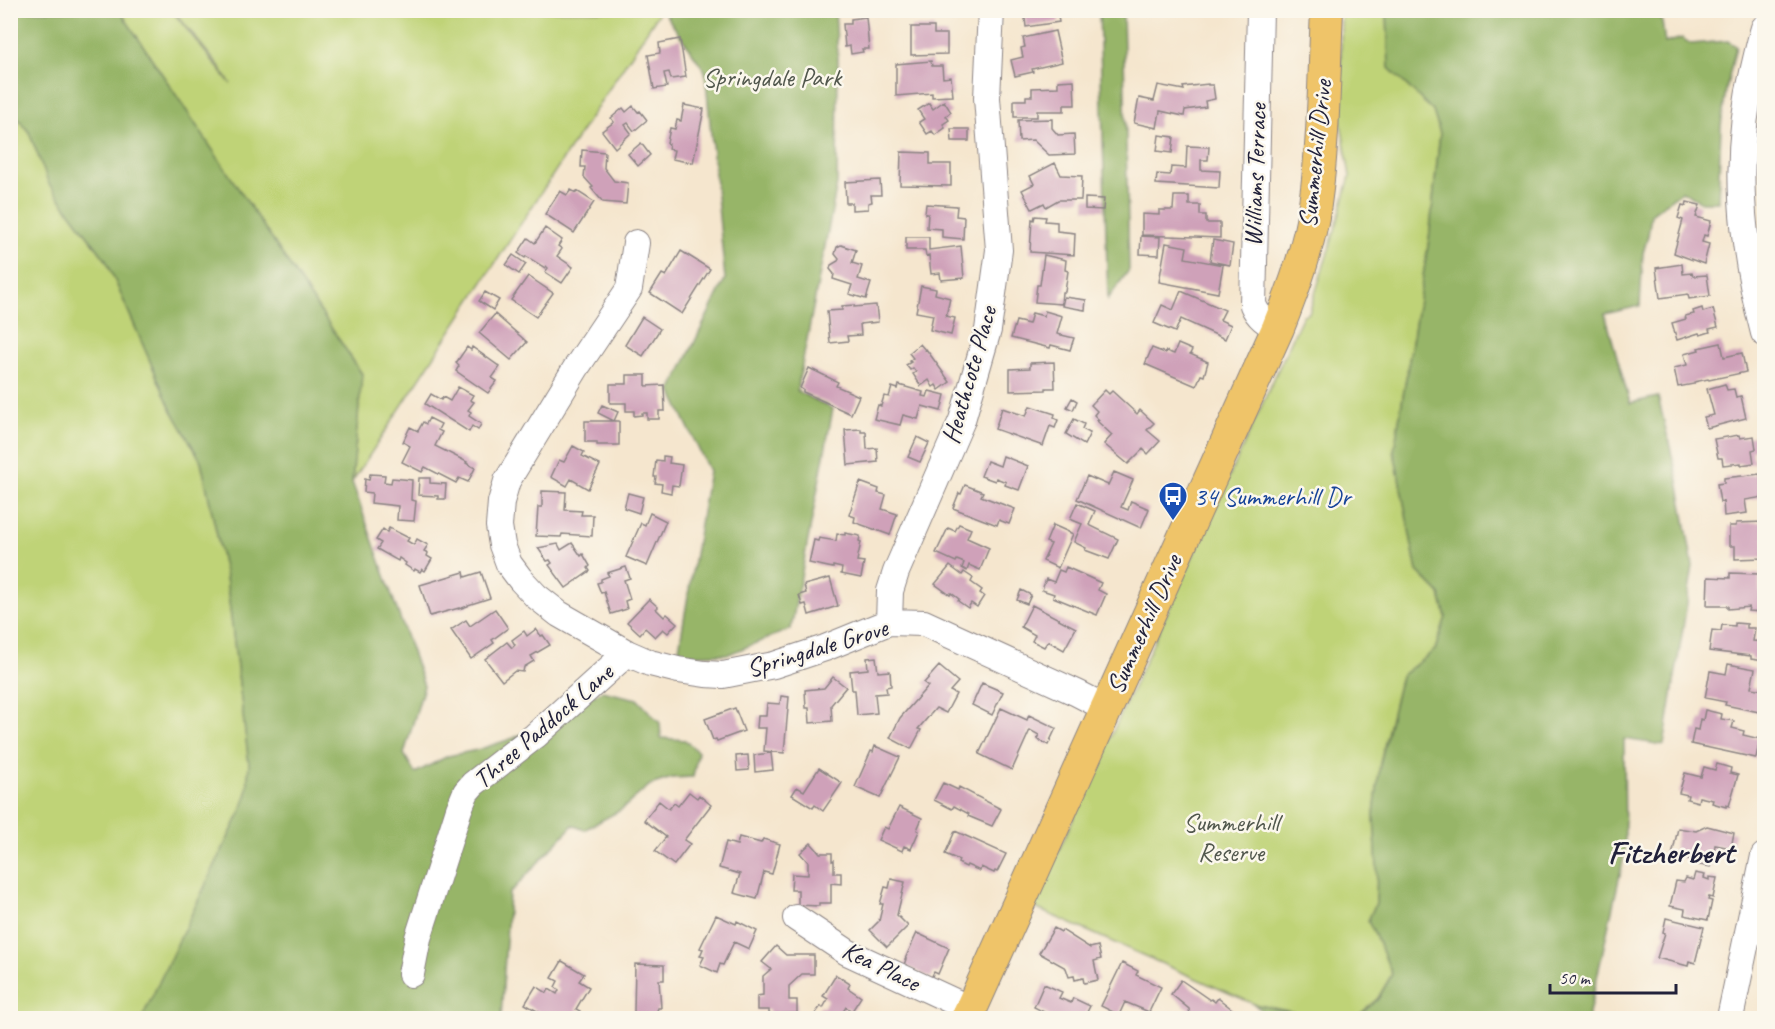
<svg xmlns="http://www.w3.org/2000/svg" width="1775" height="1029" viewBox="0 0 1775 1029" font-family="Caveat,sans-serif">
  <rect width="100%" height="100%" fill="#fbf7ec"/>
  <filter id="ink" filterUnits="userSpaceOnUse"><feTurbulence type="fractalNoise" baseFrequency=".0167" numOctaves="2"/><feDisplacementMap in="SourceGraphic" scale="12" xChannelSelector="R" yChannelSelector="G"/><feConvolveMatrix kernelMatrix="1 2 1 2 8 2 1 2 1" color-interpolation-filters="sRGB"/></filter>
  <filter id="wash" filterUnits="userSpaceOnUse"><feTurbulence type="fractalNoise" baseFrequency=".008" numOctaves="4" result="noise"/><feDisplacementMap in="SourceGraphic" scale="24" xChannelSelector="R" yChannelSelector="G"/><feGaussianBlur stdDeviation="1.35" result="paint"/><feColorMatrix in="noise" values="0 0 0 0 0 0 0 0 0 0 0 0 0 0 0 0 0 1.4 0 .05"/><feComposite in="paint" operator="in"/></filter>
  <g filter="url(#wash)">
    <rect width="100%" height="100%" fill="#f5e6ce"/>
    <path fill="#bfd377" stroke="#707a59" stroke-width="1.5" d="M120 11H172L231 84 221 69 174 11H660L352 482 362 374Z
      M1341 11H1387L1389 68 1433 111 1440 133 1429 240 1394 451 1417 571 1440 594 1446 617 1435 650 1401 676 1380 764 1374 815 1377 868 1376 903 1368 921 1379 943 1392 974 1378 998 1357 1017 1319 1018 1254 1004 1033 907 1303 315 1309 313 1336 227 1350 176 1341 124Z
      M10 110 29 132 49 184 106 260 170 407 201 461 226 577 249 764 247 793 241 811 142 1018H11Z"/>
    <path fill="#97b568" stroke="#5c6c52" stroke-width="1.5" d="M10 11H120L362 374 352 482 424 686 404 754 415 773 448 756 477 750 514 738 602 691 637 699 660 723 661 738 685 740 698 752 693 777 672 778 650 785 621 810 584 830 573 825 509 894 501 1018H142L241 811 247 793 249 764 226 577 201 461 170 407 106 260 49 184 29 132 11 110Z
      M663 11H835L838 60 837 184 797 391 833 409 791 629 729 654 678 655 709 471 671 391 725 279 705 71Z
      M1099 11H1123L1129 270 1108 299Z
      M1387 11H1654L1662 22 1665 43 1682 38 1691 44 1728 41 1736 46 1726 90 1721 126 1718 202H1701L1682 191 1651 214 1648 236 1643 253 1640 306 1605 314 1630 403 1658 397 1678 480 1693 566 1664 745 1624 739 1625 852 1588 1018H1344L1357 1017 1378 999 1392 974 1379 943 1368 921 1376 903 1377 868 1374 815 1380 764 1401 676 1435 650 1446 617 1440 594 1417 571 1394 451 1429 240 1440 133 1433 111 1389 68Z
      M1254 1004 1319 1018H1270Z"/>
    <g id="blocks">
      <path fill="#cfa1b9" d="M1024 10H1057L1059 22 1026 27Z
        M866 17 869 49H862L863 52 851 54 850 46 845 47 843 24H851V19Z
        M911 27H934V34H947V54L911 55Z
        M1055 31 1062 62 1032 69 1033 72 1015 76 1011 60 1023 57 1021 48 1025 47 1023 38Z
        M680 39 686 77 671 79 669 72 664 73 667 87 654 89 648 55 660 53 659 43Z
        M931 61 932 66H942L943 78 951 77 953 96 932 97V93L896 96V64Z
        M1074 80 1075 105H1064V111H1037V117H1014V100H1026V96H1032V88L1058 87V81Z
        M1208 84V85H1213L1215 99 1205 101 1206 107 1185 110 1184 116 1160 111 1157 128 1134 123 1139 98 1154 101 1158 85 1184 90 1183 87Z
        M944 101 951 112 946 116 949 120 943 124 945 128 935 135 932 131 927 134 919 122 924 119 918 110 929 103 933 109Z
        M684 105 704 109 693 163 672 159 674 150 668 149 669 144 667 143 670 128 675 129 677 120 681 121Z
        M633 106 638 112 640 111 647 120 634 131 628 123 625 125 631 133 615 148 602 131 614 122 611 118 623 108 626 112Z
        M1052 119V128L1058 135 1074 134 1075 154 1049 155 1033 140 1019 141 1018 120Z
        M951 129H969V141H952Z
        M1159 135 1174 137 1172 153 1157 151Z
        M641 143 650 155 638 166 628 154Z
        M1187 146 1209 147 1208 160H1201V170L1220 171 1219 188 1156 184 1157 174 1170 175 1171 167 1186 168Z
        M582 150 605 152 604 168 614 181 628 183 626 204 603 202 591 188 593 187 584 177 585 167H581Z
        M901 152 930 153V164H951V186L900 185Z
        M1055 163 1061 175 1082 176 1081 200H1058L1046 207 1044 203 1032 209 1022 190 1034 184 1030 176Z
        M880 180 881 195H871L872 202 868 203V209L852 210V203H846L845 182Z
        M571 190 576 193 577 191 594 202 574 233 545 214 560 191 567 195Z
        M1174 196H1189V205H1200V215H1206V223H1220V238L1142 235V214L1159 215V210H1173Z
        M1085 198 1104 199 1103 210 1085 209Z
        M1687 202 1700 205 1696 217 1711 221 1707 236 1704 235 1702 242 1709 244 1704 264 1674 253 1683 220 1678 218 1682 205 1686 206Z
        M926 204 957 206 956 216 964 217 963 239 942 237V229L927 228 928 214H925Z
        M1035 216 1046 217 1045 221 1057 222V231L1075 233 1074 255 1030 252 1032 219 1034 220Z
        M545 228 562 240 558 246 562 249 557 256 573 267 562 283 545 272 548 268 546 266 545 268 526 256 525 258 518 253 528 238 535 243Z
        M1141 236 1160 237 1159 255 1140 254Z
        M906 237H929V250L961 246 964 278 941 280 940 273 931 274 929 255 926 256 925 250H906Z
        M1213 240 1233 244 1230 265 1210 261Z
        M1166 243 1187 247 1185 258 1223 265 1218 293 1159 282Z
        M841 245 856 250 852 263 862 266 858 279 871 283 866 299 849 294 852 285 833 279 834 274 830 269 831 265 838 261 839 259 835 254 837 247Z
        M681 251 710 269 682 314 650 293 662 274 666 276Z
        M513 255 526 264 519 274 506 265Z
        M1044 255 1066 260 1065 270 1068 271 1065 292H1062L1061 304 1035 302 1037 285H1040Z
        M1682 264 1683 274 1692 273 1693 276 1707 275 1710 296 1689 299 1688 294 1660 298 1656 268Z
        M528 276 553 293 536 317 511 300Z
        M921 286 936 289 935 294 950 298 946 316 955 318 951 335 930 330 933 315 916 312Z
        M1181 291 1225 310 1220 320 1231 325 1225 339 1181 319 1175 332 1154 323 1162 305 1173 310Z
        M485 292 499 300 493 310 479 301Z
        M1064 297 1086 300 1085 310 1062 306Z
        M854 305V307L876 305 878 322 860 324 861 335 847 336 848 341 830 343 827 311 842 310V306Z
        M1702 308 1703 312 1713 309 1718 327 1709 329 1710 332 1700 335 1699 333 1677 340 1672 323 1686 319 1685 316 1694 314 1693 311Z
        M1045 311 1062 316 1057 334 1074 338 1070 350 1051 345 1050 348 1011 338 1016 321 1029 324 1032 313 1044 316Z
        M495 314 527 342 511 360 479 333Z
        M642 317 660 329 643 356 625 345Z
        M1721 343 1724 357 1742 353 1746 372 1709 380 1708 379 1694 382V384L1678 387 1674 368 1687 365 1684 354 1699 350 1698 348Z
        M920 344 925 350 926 349 950 382 939 390 936 385 933 387 929 380 921 386 913 374 916 372 913 368 910 370 906 365 911 362 909 361 913 358 909 353Z
        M1178 344 1192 350 1190 354 1208 362 1204 376 1201 375 1196 386 1145 364 1152 348 1165 353 1166 351 1174 354Z
        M467 347 471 350 472 347 500 367 492 378 497 381 488 393 456 371 459 366 456 363Z
        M1054 362 1055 388H1046V390L1010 391V369L1030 368V363Z
        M809 368 838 382 836 386 859 396 851 414 803 392V390L800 388Z
        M627 375H646V386L664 385 665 411H659V419H647V413H642V415L634 416V411H626V403H610V384H627Z
        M1725 384 1727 390 1734 389 1736 397 1741 396 1746 418 1707 428 1704 417 1714 415 1707 389Z
        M899 385 923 392 922 396 927 397 929 391 945 395 941 411 922 406 918 419 903 415 900 425 874 419 878 405 881 406 884 396 889 397 892 387 898 389Z
        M458 387 473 395 470 400 474 402 468 410 471 412 469 416 481 424 478 430 472 426 469 432 425 404 431 394 441 400 443 397 450 401Z
        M1105 390 1109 394 1112 391 1137 414 1140 410 1154 423 1147 430 1160 441 1148 454 1143 449 1128 464 1104 444 1112 435 1097 421 1099 420 1094 415 1097 411 1091 405Z
        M1072 398 1077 401 1073 410 1067 407Z
        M602 405 618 412 614 421 598 413Z
        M1030 406 1055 414 1054 418 1058 420 1055 428 1050 426 1043 446 995 429 1002 408 1026 416Z
        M429 418 441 424 438 430 442 432 435 446 467 462 466 463 475 468 468 482 459 478 456 483 425 467 422 472 402 462 410 446 403 442 410 427 418 431 423 422 426 424Z
        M1074 419 1084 424 1082 429 1090 433 1084 445 1066 434Z
        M585 421H619V445H597V442H585Z
        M861 429V432H866L867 449 877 448 878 462 848 465 845 430Z
        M1739 435 1740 438 1754 436 1756 449 1752 450 1754 463 1741 465V463L1723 465 1722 458H1718L1714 439Z
        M917 437 929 443 920 462 908 457Z
        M573 446 584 452 582 456 600 465 588 489 571 479 567 486 551 477 559 460 564 462Z
        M663 456 670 457 669 463 682 465 679 486 672 485 671 493 661 491 662 484 655 483 656 477H654L656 460 663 461Z
        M1003 456 1028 466 1019 490 1005 485 1006 482 996 478 995 481 981 476 987 461 1000 466Z
        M1114 472 1133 480 1121 507 1128 510 1131 501 1149 509 1141 528 1077 499 1087 476 1108 485Z
        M370 474 385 475 384 482 391 483 392 478 412 480 411 500 416 501 414 521 397 520 398 506 371 503 372 493 364 492 365 479 369 480Z
        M1760 474 1764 497 1745 500 1747 513 1724 516 1723 501 1720 502 1717 484 1724 483V478Z
        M419 478H430V483L446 484 445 499H438V496L418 495Z
        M860 482 879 489 878 493 886 495 882 509 897 514 890 535 854 522 855 517 849 515Z
        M965 485 983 492 981 496 1015 509 1009 524 999 520 997 525 953 508 959 493 961 494Z
        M542 491 566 492 565 510 582 511 581 515H593L592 536 562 534 561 537 536 536 538 507H542Z
        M628 493 643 497 639 513 624 508Z
        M1077 503 1095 511 1089 525 1118 539 1109 559 1085 550 1086 548 1074 542 1082 524 1070 519Z
        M650 513 666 521 647 566 626 557 641 523 645 525Z
        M1764 522V558L1735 559V546H1729V526H1736V523Z
        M959 524 971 529 967 538 989 548 980 570 969 565 967 571 962 568 964 563 957 560 956 562 936 553 948 528 955 531Z
        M1053 525 1073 534 1058 568 1043 561 1051 544 1046 542Z
        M389 528 409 538 407 541 414 545 417 539 428 545 424 551 428 553 427 556 432 559 425 571 422 569 420 572 415 569 414 571 405 565 406 563 399 558 398 561 377 549 381 543 376 540 383 529 387 532Z
        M845 533 860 536 859 541 861 542 857 561 864 562 861 578 841 574 842 568 833 566V568L809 563 814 540 818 541 819 538 836 541 837 534 845 535Z
        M572 543 581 556 583 554 590 566 588 568 590 571 566 588 549 565 552 563 550 560 547 561 538 548 558 544 561 550Z
        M950 566 962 575 964 572 973 578 971 582 982 590 980 593 984 596 977 607 971 603 968 608 958 601 959 599 951 593 950 595 935 584Z
        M626 567 630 578 624 580 630 599 625 601 627 609 611 614 604 592 601 593 597 583 601 582V579L609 576 607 573Z
        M1066 567 1101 583 1098 590 1106 594 1097 615 1053 597 1054 594 1042 590 1046 579 1054 582 1059 570 1064 572Z
        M464 572 465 577 481 572 490 598 468 605V606L459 609V608L430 616 420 585Z
        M1730 573 1759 574 1760 594H1764V612L1748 611 1749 607 1728 609V606H1707L1708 577 1730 578Z
        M830 578 838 606 809 615 806 604 802 605 799 595 806 593 804 585Z
        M1021 590 1031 595 1027 604 1017 600Z
        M649 599 658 607 656 609 664 617 667 614 677 623 668 633 663 629 655 637 645 628 640 634 627 622Z
        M1032 605 1076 628 1064 650 1048 641 1044 647 1032 641 1035 635 1021 627Z
        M495 609 508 628 492 640 494 643 471 659 451 630 466 620 470 626Z
        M1735 623 1747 624V628H1755L1753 641 1764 642V661L1751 659V656L1709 651 1712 630 1721 631 1722 625 1735 626Z
        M536 629 541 636 543 635 550 645 531 656 534 661 524 667 523 672 515 671 502 681 485 659 507 642 512 648 515 645 512 640 524 631 527 636Z
        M876 657 878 672 890 671 891 686 886 687 887 693 875 694 877 713 857 715 855 690H852L850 671 868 669 867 658Z
        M1728 664 1755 669 1751 688 1764 690V713L1725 705 1726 702 1705 698 1710 671 1726 674Z
        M939 666 958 682 950 691 956 694 946 713 936 708 918 729 921 730 911 749 890 738 900 718 928 686 924 683Z
        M833 677 846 687 831 705 832 721 810 723 809 708H806L805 690 824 688Z
        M982 683 1003 692 992 715 972 705Z
        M781 696 789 697 784 753 764 751 766 728H757L758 716H766L767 703 780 704Z
        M735 708 744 731 717 741 716 739 713 740 705 719Z
        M1001 708 1027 720 1029 715 1056 728 1048 745 1037 739 1039 735 1030 730 1012 770 979 754Z
        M1705 710 1722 714 1721 719 1734 721 1732 728 1744 731 1743 735 1760 739 1756 758 1691 744 1694 729 1698 730 1700 719 1703 720Z
        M875 746 900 757 880 798 855 787 871 751 873 752Z
        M771 753 773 770 755 772 754 755Z
        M748 755 749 770 737 771 736 756Z
        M1717 764 1731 768 1730 773 1738 775 1729 806 1726 805V807L1712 803 1713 800 1699 797 1698 802 1687 799 1688 795 1679 793 1685 773 1701 777 1704 767 1715 770Z
        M819 768 842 783 823 811 815 805 813 808 792 795 797 787 804 791Z
        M943 783 958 790 959 787 1001 809 992 826 968 816 969 814 954 806 952 809 934 800Z
        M689 792 697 798 699 795 711 805 684 840 690 844 674 865 655 851 666 837 644 820 659 801 669 809 674 803 678 806Z
        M899 807 922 818 917 830 919 831 911 849 904 846 902 851 878 840 884 827 888 829Z
        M1707 826 1734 833 1731 848 1715 845 1711 867 1693 864 1694 860 1672 856 1678 828 1696 831Z
        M955 831 1006 854 997 872 995 871 994 873 981 867 980 871 967 865 966 867 958 863 959 860 945 854Z
        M739 837 761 843 763 839 780 844 772 874 764 872 757 899 734 893 740 874 719 868 726 842 737 845Z
        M811 843 820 853H832V861L834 860V873H841V884L831 883V903H819V906L798 905V890H791L792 874 808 875V862L800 853Z
        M1695 873 1705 875 1704 878 1709 880V877L1717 878 1713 898 1709 897 1708 900 1712 901 1708 920 1684 915 1685 909 1670 906 1676 881 1684 882 1686 878 1693 880Z
        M891 879 905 882 897 915 908 926 887 947 870 930 879 921 883 904H880L885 887 889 888Z
        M716 915 736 924 737 921 757 931 749 949 734 942 723 965 720 964 717 973 700 965 704 957 700 956 703 949 700 948Z
        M1666 918 1704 927 1695 963 1689 961 1688 966 1657 958 1665 933 1663 932Z
        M1054 928 1061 932 1062 930 1090 948 1098 946 1101 959 1094 961 1098 980 1084 983 1083 978 1075 980 1074 976 1069 977 1066 968 1039 953Z
        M917 933 949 948 938 974 934 972 931 978 904 965 906 959H905Z
        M776 946 786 955H814V974H802L789 986V1000H797V1013L769 1014V1010H757V996L763 995V976L771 969 762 962Z
        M562 961 584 974 579 981 589 987 576 1009 580 1011 576 1018H549L525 1004 536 986 547 993 549 989 557 994 559 990 555 987 558 981 552 978Z
        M1122 963 1138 971 1136 975 1161 987 1149 1012 1125 1002 1119 1015 1101 1006Z
        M635 964 664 965V980H659L661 1008H658L654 1018H631L634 1012Z
        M836 975 850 984 848 988 861 997 852 1011 846 1007 839 1018H812L821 1006 823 1008 828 999 823 996Z
        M1181 980 1210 1000 1211 999 1215 1002 1218 998 1232 1009 1230 1011 1232 1013 1228 1018H1191L1194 1014 1190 1015 1189 1009 1171 994Z
        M1044 984 1062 992 1059 998 1071 1003 1073 998 1090 1006 1084 1018H1053L1047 1016 1048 1014 1034 1007Z"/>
    </g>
  </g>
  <g filter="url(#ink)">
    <use href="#blocks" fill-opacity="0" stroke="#8c8484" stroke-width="1.5"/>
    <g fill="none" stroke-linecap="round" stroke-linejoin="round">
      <g stroke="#8c8484" stroke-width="28">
        <path id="minor" d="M1260 10 1253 305C1258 317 1266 322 1278 328
          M1764 28C1760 41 1757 55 1754 68 1732 157 1741 245 1764 333
          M636 243 629 289 576 368 507 481 501 502 499 526 502 545 509 564 521 580 536 596 559 614 627 653 650 663 678 670 705 674 723 675 774 665 825 648 889 622 924 623 1077 693 1106 708
          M889 622 890 591 896 572 962 420 988 330 999 250 987 98 991 10
          M796 918 847 952 970 1009
          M411 974 418 938 459 809 466 792 473 784 535 736 627 653
          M1730 1018 1764 856"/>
      </g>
      <g stroke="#8c8484" stroke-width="34">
        <path id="major" d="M967 1018 1278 328C1294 288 1309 247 1315 204 1324 141 1324 75 1327 10"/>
      </g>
      <use href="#minor" stroke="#fff" stroke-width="26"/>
      <use href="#major" stroke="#efc469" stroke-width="32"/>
    </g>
  </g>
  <defs>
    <g id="bus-pin" transform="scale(1.5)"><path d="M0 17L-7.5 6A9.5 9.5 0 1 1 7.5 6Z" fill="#1a4fb4" stroke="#fbf7ec"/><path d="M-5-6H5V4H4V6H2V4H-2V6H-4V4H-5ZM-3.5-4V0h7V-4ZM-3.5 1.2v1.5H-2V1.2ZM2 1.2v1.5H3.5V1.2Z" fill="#fff"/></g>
  </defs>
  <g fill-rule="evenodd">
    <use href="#bus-pin" x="1173" y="496"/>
  </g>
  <g text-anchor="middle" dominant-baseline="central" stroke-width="5" stroke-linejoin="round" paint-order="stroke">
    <g font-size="26" fill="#51574d" stroke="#fbf7ec">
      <text x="772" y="77">Springdale Park</text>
      <text x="1231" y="822">Summerhill<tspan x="1231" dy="30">Reserve</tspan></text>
    </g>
    <g font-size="26" fill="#22223b" stroke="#fbf7ec">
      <text transform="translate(1315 154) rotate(-84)">Summerhill Drive</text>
      <text transform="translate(1255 175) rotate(-88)">Williams Terrace</text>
      <text transform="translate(969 375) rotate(-74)">Heathcote Place</text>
      <text transform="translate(1144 624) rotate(-66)">Summerhill Drive</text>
      <text transform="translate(817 648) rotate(-17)">Springdale Grove</text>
      <text transform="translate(543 726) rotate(-41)">Three Paddock Lane</text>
      <text transform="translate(881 966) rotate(26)">Kea Place</text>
    </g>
    <g font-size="26" fill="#164399" stroke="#fbf7ec" text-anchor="start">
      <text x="1194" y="496">34 Summerhill Dr</text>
    </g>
    <g font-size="32" font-weight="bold" fill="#22223b" stroke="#fbf7ec">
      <text x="1671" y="852">Fitzherbert</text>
    </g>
  </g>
  <rect width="1775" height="1029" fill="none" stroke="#fbf7ec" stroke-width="36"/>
  <path d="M1550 984v9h126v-9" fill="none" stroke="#22223b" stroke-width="3"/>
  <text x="1559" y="984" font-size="18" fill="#22223b" stroke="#fbf7ec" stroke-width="4.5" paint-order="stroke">50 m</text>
</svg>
